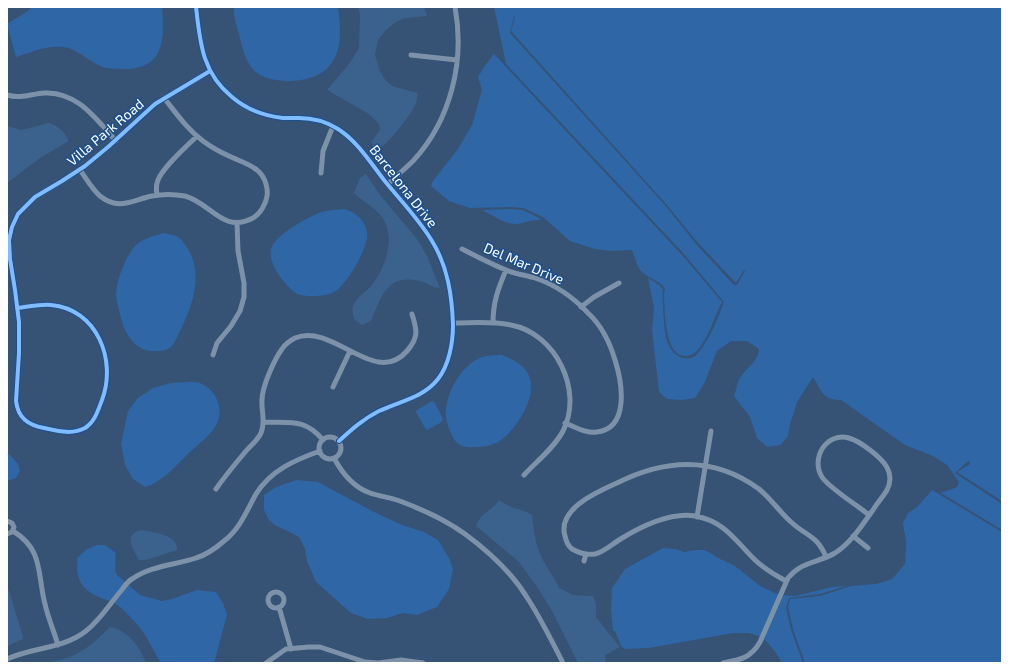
<svg xmlns="http://www.w3.org/2000/svg" width="1009" height="670" viewBox="0 0 1009 670" font-family="'Exo 2',sans-serif">
  <rect width="100%" height="100%" fill="#365274"/>
  <path fill="#2f66a5" fill-rule="evenodd" d="M32 7H162C165 40 164 70 122 69 117 68 112 69 107 68 91 65 80 49 63 47 47 45 31 52 16 57L7 24 28 11Z
    M234 7H338C344 47 339 79 291 81 280 81 265 80 256 72 245 63 242 46 239 34 236 25 233 16 234 7Z
    M494 7H1002V501L957 472 970 464V462L968 461 955 473 1002 504V530L941 493 957 487 959 482 947 465 933 456 905 445 841 400C822 400 822 391 813 377L797 402 790 424 788 436 781 445 767 447 757 438 750 417 734 396C736 391 737 383 740 378 746 367 758 363 759 349L747 341H731L717 351 704 384 695 398 682 400 667 399 659 392 652 330 654 308 648 278 658 284 663 289C662 299 664 332 667 341 669 348 674 354 680 357 684 359 691 359 695 356 707 346 719 316 724 302L683 253 506 64ZM514 16 515 17 511 31 665 203 699 244 736 283 744 270 745 271 737 285H734L697 245 664 204 510 33Z
    M494 54 682 255 722 302C715 315 711 331 702 344 699 350 693 356 686 356 664 357 665 311 664 295L665 288C659 281 651 279 643 273 637 268 635 258 632 250L611 251 595 249 570 241 543 217 523 208 509 207 470 208 449 201 431 186 433 181 458 149 472 125 482 90 478 77 484 67Z
    M343 209C354 211 366 220 367 233 369 247 348 282 336 291 330 295 321 296 313 296 306 296 299 296 293 291 283 282 268 264 271 249 274 236 306 218 319 213 326 210 335 210 343 209Z
    M509 209 523 210 543 220C534 219 527 222 518 224 505 225 493 215 482 210Z
    M164 233C168 234 175 235 178 237 183 240 185 245 188 249 203 274 193 303 182 327 178 333 176 343 170 348 166 350 162 351 158 351 140 353 129 341 123 325 120 315 117 305 116 295 116 281 126 255 136 245 144 238 154 236 164 233Z
    M502 355C515 360 529 367 531 383 534 402 513 435 496 443 488 447 481 447 473 447 464 448 456 445 453 437 449 430 446 422 446 414 445 393 464 359 487 356 492 355 497 355 502 355Z
    M190 382C194 382 199 382 202 384 216 391 224 407 217 423 211 436 198 444 188 454 175 466 163 482 145 487L133 479 125 465 121 444 128 411 138 398 153 388 171 383Z
    M432 401 435 403 443 419 442 422 427 430 425 428 416 412 417 410Z
    M7 454H9L18 464 20 471 16 478 7 481Z
    M297 480 318 482 372 511 402 525 424 532 438 540 449 558 453 569 449 589 437 607 417 615 403 613 387 618 368 619 351 613 316 582 307 561 305 549 299 537 286 530 276 526 269 520 264 510V495L276 487Z
    M932 490 1002 532V663H805L793 629 788 607 790 599 820 596 851 586 876 584 892 579 905 564 906 542 903 523 908 513 917 507Z
    M97 545H105L116 553 115 564 116 574 140 595 162 601 172 599 197 590 216 592 223 603 227 615 214 663H161C152 649 146 633 134 621 128 615 121 606 114 603 109 600 104 600 99 597 80 589 76 578 77 558L87 549Z
    M663 548 676 549 684 552 696 550H703L709 552 716 557 735 566 760 586 775 593 783 595 795 596 832 587 846 586 820 594 789 598 786 607 791 630 803 663H782L776 653 768 643 761 637 749 633H733L649 648 625 649 621 646 615 631H613L611 609 612 588 625 569Z"/>
  <path fill="#3b618d" d="M358 7H424L427 16 405 18 396 22 386 30 378 40 375 55 380 71 386 81 392 86 418 93C417 96 417 100 416 103 411 116 388 144 376 151L371 142 380 130 379 124 369 114 327 90 349 64 359 48 360 14Z
    M49 123C59 126 64 131 69 141L40 158 7 183V126L21 130Z
    M366 174 380 195 417 239 427 256 440 288C433 288 427 283 420 281 387 273 381 297 371 321L362 325 354 319C353 314 351 309 354 304 358 296 366 292 371 286 385 268 395 241 384 220 378 209 363 202 354 193L360 178Z
    M499 500C512 509 520 508 532 515 534 530 535 544 542 558 547 569 555 577 559 588L573 595 593 596 596 604V617L620 647 605 655 606 663H578L552 611 537 587 519 562 476 526C481 512 492 511 499 500Z
    M142 530C154 533 178 534 177 550L146 560H139C133 549 122 534 142 530Z
    M7 584 23 637V639L7 646Z
    M110 627C128 630 140 647 146 663H44C51 662 57 661 63 659 82 654 96 641 110 627Z"/>
  <g fill="none" stroke-linecap="round" stroke-linejoin="round">
    <path stroke="#7d92a8" stroke-width="5" d="M196 7C200 42 202 73 232 97 246 109 265 116 283 118 289 118 294 118 299 118 312 118 327 122 338 129 357 141 370 162 384 180 400 200 419 219 432 241 448 267 452 296 453 325 453 343 449 365 438 379 423 398 400 401 379 411 363 419 351 430 339 441
      M411 55 457 60
      M7 95C20 99 31 94 44 93 77 91 96 119 116 141
      M80 170C86 178 92 189 100 196 119 211 132 200 152 196 162 194 174 194 185 196 211 203 223 234 253 218 260 214 266 204 267 196 268 192 267 188 266 184 261 166 243 163 229 156 220 152 211 147 203 141 187 129 176 113 164 98
      M321 173 323 151 333 126
      M388 184C396 176 405 169 413 161 451 120 465 61 455 7
      M157 195C156 190 156 185 158 180 164 166 186 147 197 136
      M462 249C476 256 491 264 506 270 515 274 526 275 535 278 556 285 573 297 588 313 601 325 610 343 615 360 622 382 630 428 597 432 587 434 575 427 565 423
      M581 307 594 297 619 283
      M17 308C28 307 40 304 51 305 97 309 117 360 102 400 98 410 95 422 85 428 72 435 58 431 44 428 28 425 18 418 16 401L19 353V322L15 290 10 259 9 240 12 227 18 214 35 197 62 181 85 166 108 147 155 104 210 71
      M453 323C472 323 492 321 511 325 555 333 584 390 563 431 554 448 537 461 524 475
      M493 323C493 302 498 289 506 270
      M213 355 217 343 231 326 240 311 244 297V283L238 251 237 223
      M333 387 350 351
      M264 422C290 423 305 418 323 440
      M319 448a11 11 0 1 1 22 0a11 11 0 1 1-22 0Z
      M334 458C342 473 353 487 370 493 382 497 394 498 405 503 426 511 447 521 465 534 488 551 513 574 528 599 541 619 552 641 563 663
      M216 489C225 476 235 464 246 451 251 445 258 440 261 433 266 421 261 411 262 400 262 387 274 360 282 349 284 345 291 340 295 338 333 322 375 388 407 351 419 337 417 330 412 314
      M697 517 711 431
      M7 521 12 523 14 527 12 532 7 534
      M13 531C44 550 37 574 45 604 48 618 54 631 58 645
      M853 536 868 548
      M584 561 586 554
      M786 581C775 575 764 569 754 559 735 540 724 521 695 516 669 512 640 527 619 540 611 545 604 552 595 554 587 555 579 553 572 549 568 546 566 541 565 536 557 509 597 492 617 483 665 459 714 456 759 489 771 499 779 511 791 522 806 536 817 535 826 557
      M268 600a8 8 0 1 1 16 0a8 8 0 1 1-16 0Z
      M279 607 291 649
      M7 659C33 647 63 649 86 631 100 620 109 605 120 592 124 587 127 582 132 579 150 566 175 565 196 558 206 555 216 548 224 541 240 529 247 510 256 494 271 470 295 460 320 451
      M266 663 286 649 309 647H320L365 662 378 663 401 660 423 663
      M723 663C740 660 751 658 760 642L788 578C802 561 818 563 835 553 851 543 862 525 873 510 877 503 883 497 887 490 896 472 883 460 870 450 857 440 841 430 826 444 818 452 815 466 822 477 829 488 857 505 869 515"/>
    <g stroke="#1b4f8f" stroke-width="6">
      <path id="cycleway" d="M196 7C200 42 202 73 232 97 246 109 265 116 283 118 289 118 294 118 299 118 312 118 327 122 338 129 357 141 370 162 384 180 400 200 419 219 432 241 448 267 452 296 453 325 453 343 449 365 438 379 423 398 400 401 379 411 363 419 351 430 339 441
        M17 308C28 307 40 304 51 305 97 309 117 360 102 400 98 410 95 422 85 428 72 435 58 431 44 428 28 425 18 418 16 401L19 353V322L15 290 10 259 9 240 12 227 18 214 35 197 62 181 85 166 108 147 155 104 210 71"/>
    </g>
    <use href="#cycleway" stroke="#80bcff" stroke-width="4"/>
  </g>
  <g text-anchor="middle" dominant-baseline="central" stroke-width="3" stroke-linejoin="round" paint-order="stroke">
    <g font-size="14" fill="#fff" stroke="#1b4f8f">
      <text transform="translate(105 132) rotate(-40)">Villa Park Road</text>
      <text transform="translate(404 186) rotate(52)">Barcelona Drive</text>
      <text transform="translate(524 263) rotate(23)">Del Mar Drive</text>
    </g>
  </g>
  <rect width="1009" height="670" fill="none" stroke="#ffffff" stroke-width="16"/>
</svg>
